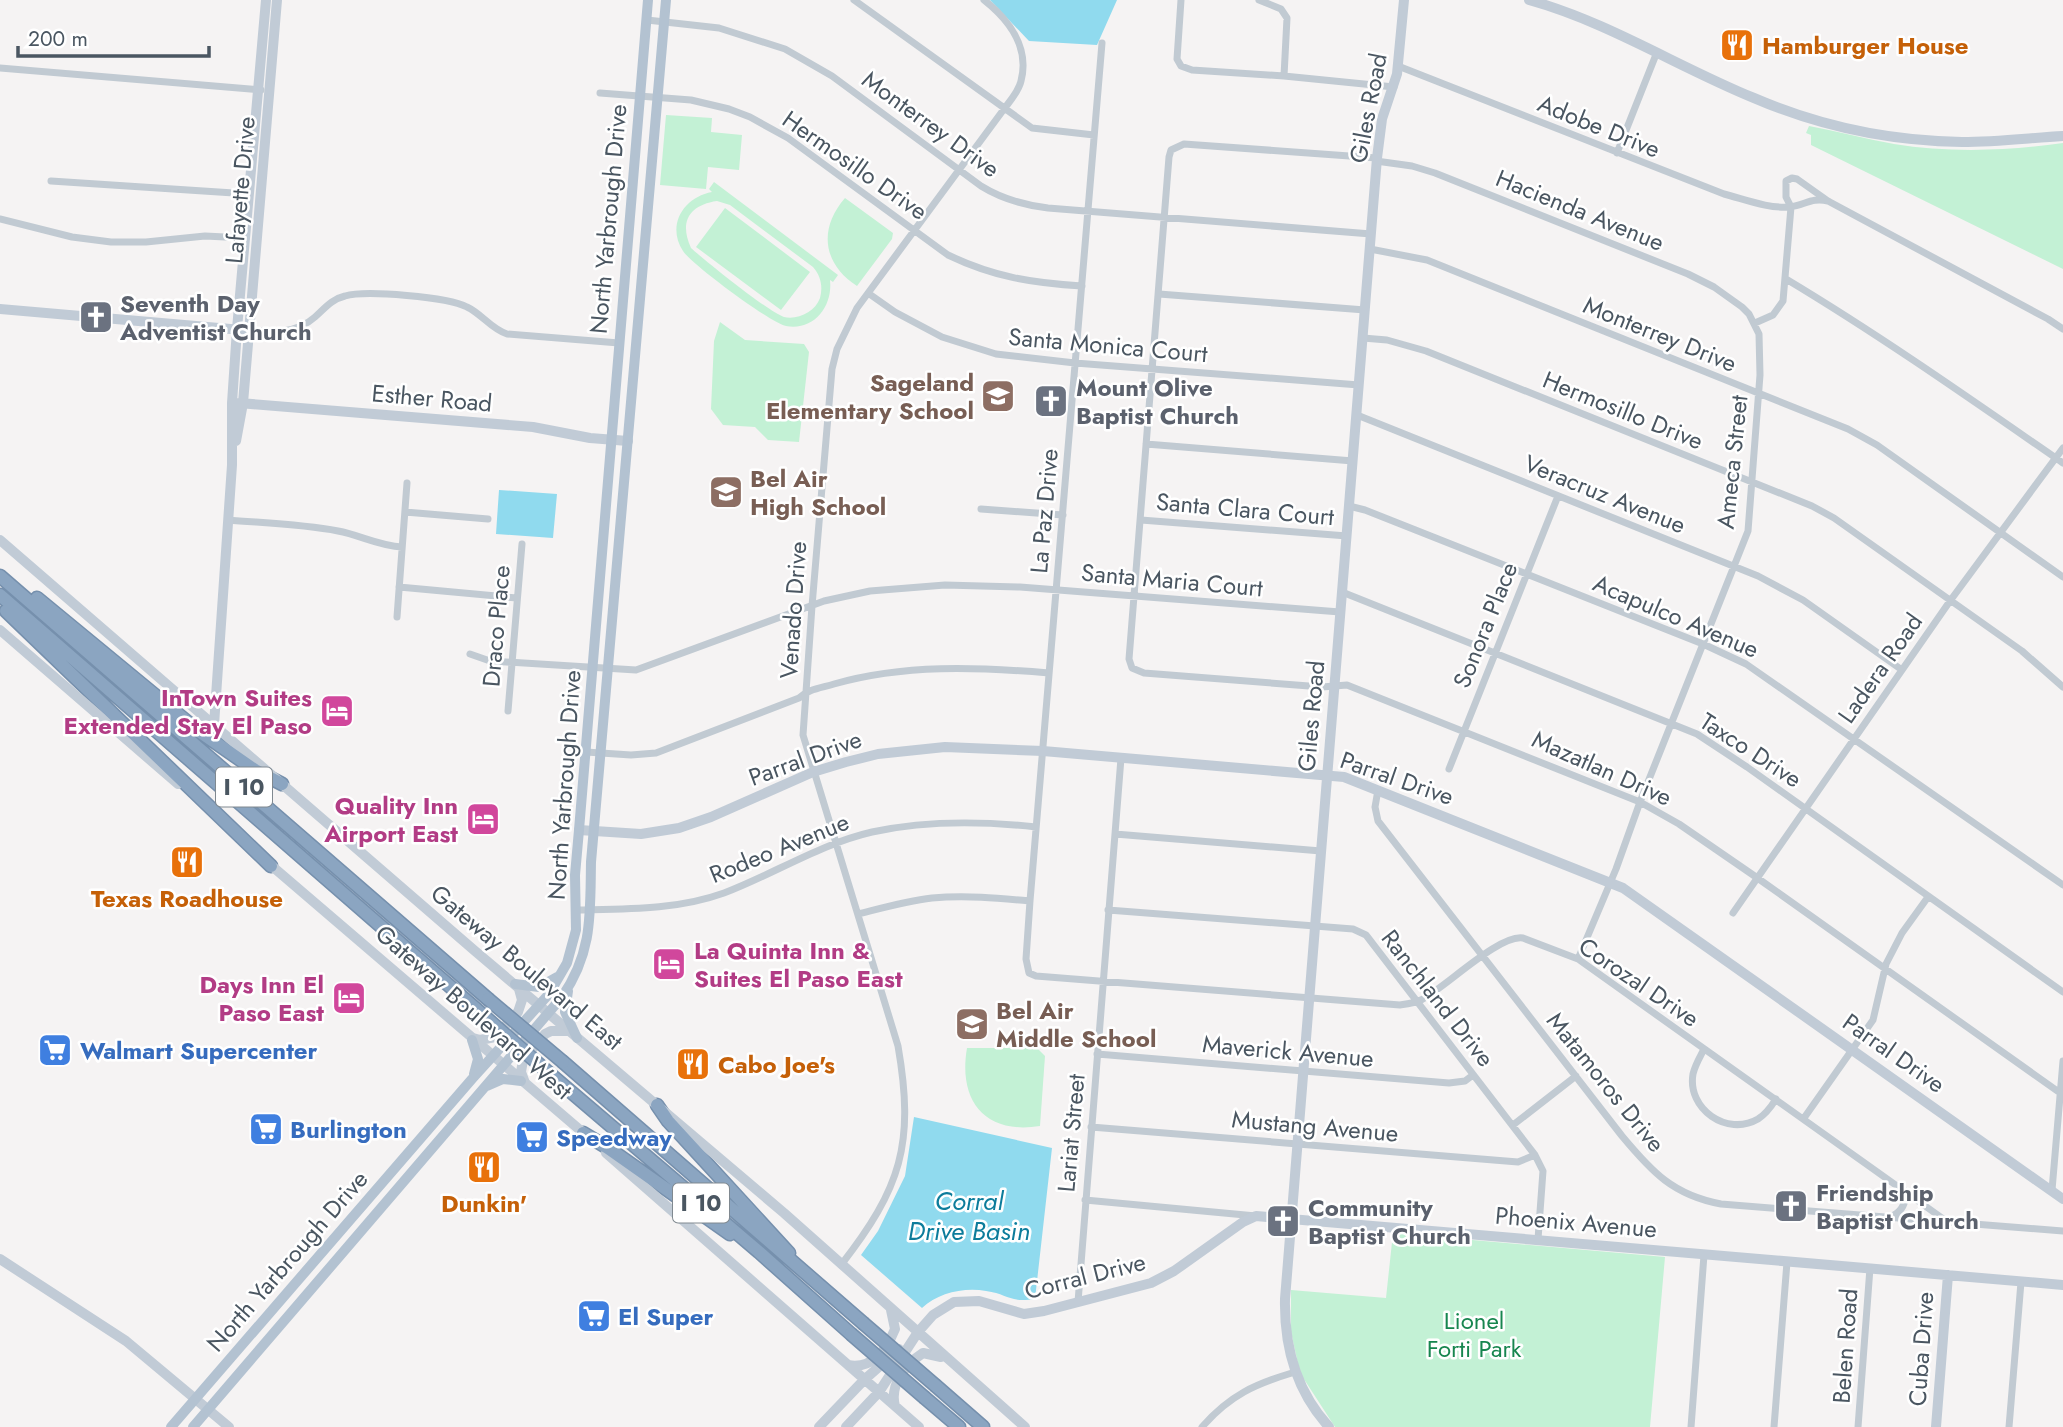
<svg xmlns="http://www.w3.org/2000/svg" width="2063" height="1427" viewBox="0 0 2063 1427" font-family="Jost,sans-serif">
  <rect width="100%" height="100%" fill="#f5f3f3"/>
  <path fill="#c3f1d5" fill-rule="evenodd" d="M666 115 712 118 711 132 742 135 739 170 708 167 706 189 660 185Z
    M1809 126C1837 131 1865 139 1894 144 1949 153 2008 151 2063 143V269L1811 145V135L1806 133Z
    M714 182 838 275 833 282 830 280C833 306 814 331 786 326 772 324 691 264 683 251 666 225 684 197 712 192L709 189ZM717 201 730 205 813 267C821 276 823 287 820 298 815 312 798 320 784 317 770 313 704 260 691 248 679 222 689 205 717 201Z
    M845 198 893 233 892 239 857 286C823 264 818 229 845 198Z
    M725 208 810 272 781 310 696 247Z
    M720 322 745 340 804 344 809 352 799 442 768 440 755 427 723 425 711 409 714 341Z
    M967 1048H1037L1045 1056 1040 1126C984 1135 958 1100 967 1048Z
    M1393 1233 1665 1257 1650 1427H1335L1300 1373 1291 1332V1290L1386 1298Z"/>
  <path fill="#90daee" d="M990 0H1117L1097 45 1029 41Z
    M499 490 557 494 553 538 496 534Z
    M914 1117 1052 1148 1035 1299C1009 1303 1008 1294 986 1291 964 1287 938 1293 922 1308L861 1255 878 1231 905 1176Z"/>
  <g fill="none" stroke-linecap="round" stroke-linejoin="round">
    <g stroke="#7690ad" stroke-width="15">
      <path id="highway" d="M0 576 488 999
        M0 595 476 1009
        M37 598 196 729 255 770 282 784
        M6 611 271 866
        M563 1062 863 1323
        M550 1074 759 1252 851 1334
        M657 1105 668 1121 789 1253
        M583 1133 608 1148 730 1234
        M936 1386 983 1427
        M925 1398 959 1427"/>
    </g>
    <path stroke="#c1cad2" stroke-width="7" d="M854 0 1032 128 1094 135
      M1181 0 1177 59 1181 66 1192 70 1284 76 1287 18 1281 9 1259 0
      M647 20 719 28 785 49 832 76 981 186C1002 199 1023 205 1048 208L1371 234
      M1102 43 1030 901 1026 959 1029 973 1036 976 1400 1005C1407 1004 1415 1003 1421 1000 1445 988 1499 934 1523 938L1578 959 1949 1223
      M1398 66 1724 194C1744 199 1769 209 1790 207 1805 205 1812 197 1828 201
      M0 68 261 90
      M1284 76 1394 87
      M600 93 691 100 729 109 750 117 788 138 948 255C994 277 1032 283 1082 286
      M1617 153 1657 52
      M1377 158 1184 144 1171 150 1169 157 1134 596 1129 659 1132 668 1144 673 1322 687 1347 685 1640 802 1679 824 1756 877 2063 1095
      M1376 161 1412 166 1435 173 1688 274 1714 287 1742 307 1749 314 1759 334 1760 375 1748 531 1640 802 1616 869 1578 959
      M51 181 249 194
      M1791 207 1786 197V181L1792 178 1797 179 1828 201 2048 319 2063 329
      M0 219 72 237 111 242H146L205 236 245 238
      M1370 249 1427 260 1848 429 1877 445 2063 577
      M1786 279C1881 336 1972 400 2063 463
      M868 293 895 312 942 337 996 354 1075 363 1359 385
      M1159 294 1365 310
      M1755 323 1773 315 1783 301 1791 207
      M249 330C273 332 296 334 315 317 325 308 332 299 345 296 366 290 448 297 467 307 482 314 491 329 507 334L619 343
      M1363 338 1387 340 1426 351 1812 506 1834 518 2022 651 2063 687
      M1357 415 1758 576 1803 600 1902 670
      M1146 444 1353 461
      M1349 506 1365 510 1703 644 1746 664 2063 885
      M981 509 1063 515
      M405 512 488 519
      M228 520C264 523 302 524 338 531 360 535 379 546 402 547
      M1141 520 1347 536
      M399 587 517 598
      M1342 592 1697 734 1747 767 2063 992
      M397 617 407 483
      M470 654 490 661 636 670 824 601 870 591 945 585 1020 587 1340 612
      M508 711 522 544
      M586 752 631 755 656 753 799 698C808 689 821 688 834 684 904 664 977 667 1049 673
      M1449 769 1558 496
      M1378 790 1375 807 1378 821 1622 1136C1652 1172 1673 1195 1721 1204L2063 1231
      M1115 834 1321 851
      M577 910C627 909 677 910 724 893 774 874 820 844 872 832 927 820 981 821 1036 827
      M1108 910 1353 929 1366 935 1535 1155 1543 1171 1538 1239
      M1733 913 1950 601 2063 448
      M858 914C882 908 907 901 932 898 965 895 998 898 1030 901
      M1704 1049C1700 1057 1695 1065 1693 1074 1687 1109 1727 1137 1758 1119 1766 1114 1771 1107 1776 1099
      M1097 1054 1449 1083 1465 1081 1473 1075
      M1804 1118 1873 1020 1886 964 1902 933 1928 897
      M1513 1125 1576 1076
      M1091 1127 1518 1162 1535 1155
      M2052 1190 2063 1061
      M1085 1200 1256 1216
      M1890 1217C1902 1212 1907 1203 1904 1190
      M841 1265C901 1188 915 1144 898 1046L803 735 812 606 832 369 837 349 857 308 1004 109C1010 101 1019 91 1021 81 1030 47 1008 19 984 0
      M1078 1302 1121 758
      M1202 1427C1230 1395 1255 1384 1295 1372
      M1691 1427 1704 1255
      M1774 1427 1787 1262
      M1858 1427 1870 1268
      M2009 1427 2021 1282"/>
    <path stroke="#c1cbd6" stroke-width="10" d="M1529 0C1608 22 1678 67 1754 98 1819 126 1891 141 1962 142 1996 142 2029 138 2063 136
      M0 309 242 330
      M239 403 533 427 590 438 628 441
      M236 441 243 403 277 0
      M0 540 475 951 784 1213 1025 1427
      M0 630 178 784
      M214 725 232 465V403L237 329 266 0
      M579 830 641 834 679 828 711 817 813 772 846 762 878 754 945 747 1043 751 1344 777 1623 888 2063 1199
      M266 861 587 1136
      M473 1038 480 1040 495 1037 518 1012 522 1000 519 989
      M525 1083 521 1072 523 1060 545 1034 551 1031H569
      M606 1153 919 1427
      M0 1259 126 1341 229 1427
      M848 1365C872 1370 887 1349 895 1329L891 1310
      M895 1406C889 1385 906 1364 923 1353L941 1357
      M819 1427 864 1380 899 1349
      M846 1427 879 1392 918 1332 933 1315 954 1302 979 1301 1024 1314 1044 1311 1151 1283 1174 1271 1243 1222 1256 1216 2063 1285
      M1329 1427C1296 1391 1284 1347 1285 1299L1377 158 1382 119 1397 74 1404 0
      M1936 1427 1948 1275"/>
    <path stroke="#b3c2d1" stroke-width="10" d="M515 984 539 987 557 977
      M568 991 565 1012 577 1038
      M472 1040 478 1059 474 1074
      M487 1086 503 1079 521 1081
      M171 1427 472 1079 549 994 567 963 576 930 575 875 579 830 648 0
      M193 1427 562 997C593 952 590 914 591 862L666 0"/>
    <use href="#highway" stroke="#8ba5c1" stroke-width="12"/>
    <g stroke="#7690ad" stroke-width="15" stroke-linecap="butt">
      <path id="highway-bridge" d="M488 999 563 1062
        M476 1009 550 1074
        M863 1323 936 1386
        M851 1334 925 1398"/>
    </g>
    <use href="#highway-bridge" stroke="#8ba5c1" stroke-width="12"/>
  </g>
  <defs>
    <g id="restaurant-square" transform="scale(1.75)"><rect x="-9" y="-9" width="18" height="18" rx="4" fill="#e8710a" stroke="#fff"/><path d="M-5-6h1v4h1v-4h1v4h1v-4h1v5L-1.5 .5V6h-2V.5L-5-1ZM5-6V6H3V1.5H1.5Q1.5-4 5-6Z" fill="#fff"/></g>
    <g id="church-square" transform="scale(1.75)"><rect x="-9" y="-9" width="18" height="18" rx="4" fill="#6b7280" stroke="#fff"/><path d="M-1.2-6h2.4v3.5h3.3v2.4h-3.3V6h-2.4V-.1h-3.3v-2.4h3.3Z" fill="#fff"/></g>
    <g id="school-square" transform="scale(1.75)"><rect x="-9" y="-9" width="18" height="18" rx="4" fill="#8d6e63" stroke="#fff"/><path d="M0-5L7-2L0 1L-7-2ZM-4 1L0 2.5L4 1V4Q0 6-4 4Z" fill="#fff"/></g>
    <g id="hotel-square" transform="scale(1.75)"><rect x="-9" y="-9" width="18" height="18" rx="4" fill="#d1479c" stroke="#fff"/><path d="M-6-4.5h1.5V1H6V5H4.5V3h-9V5H-6ZM-4 0a1.8 1.8 0 1 1 3.6 0ZM.5 0V-2.5h3Q6-2.5 6 0Z" fill="#fff"/></g>
    <g id="supermarket-square" transform="scale(1.75)"><rect x="-9" y="-9" width="18" height="18" rx="4" fill="#3f7fe0" stroke="#fff"/><path d="M-6-5.5h2.5l.6 2H6L4.5 2H-2.5L-4.4-4H-6ZM-1.5 3.2a1.3 1.3 0 1 0 .1 0ZM3 3.2a1.3 1.3 0 1 0 .1 0Z" fill="#fff"/></g>
  </defs>
  <g fill-rule="evenodd">
    <use href="#restaurant-square" x="1737" y="45"/>
    <use href="#church-square" x="96" y="317"/>
    <use href="#school-square" x="998" y="396"/>
    <use href="#church-square" x="1051" y="401"/>
    <use href="#school-square" x="726" y="492"/>
    <use href="#hotel-square" x="337" y="711"/>
    <use href="#hotel-square" x="483" y="819"/>
    <use href="#restaurant-square" x="187" y="862"/>
    <use href="#hotel-square" x="669" y="964"/>
    <use href="#hotel-square" x="349" y="998"/>
    <use href="#school-square" x="972" y="1024"/>
    <use href="#supermarket-square" x="55" y="1050"/>
    <use href="#restaurant-square" x="693" y="1064"/>
    <use href="#supermarket-square" x="266" y="1129"/>
    <use href="#supermarket-square" x="532" y="1137"/>
    <use href="#restaurant-square" x="484" y="1167"/>
    <use href="#church-square" x="1791" y="1206"/>
    <use href="#church-square" x="1283" y="1221"/>
    <use href="#supermarket-square" x="594" y="1316"/>
  </g>
  <g text-anchor="middle" dominant-baseline="central" stroke-width="5" stroke-linejoin="round" paint-order="stroke">
    <g fill="#fff" stroke="#808990" stroke-width="2">
      <rect x="216" y="767.5" width="56" height="39" rx="5"/>
      <rect x="673" y="1183.5" width="56" height="39" rx="5"/>
    </g>
    <g font-size="23" font-weight="bold" fill="#4a5661">
      <text x="244" y="787">I 10</text>
      <text x="701" y="1203">I 10</text>
    </g>
    <g font-size="24" font-weight="bold" fill="#c56008" stroke="#fff" text-anchor="start">
      <text x="1762" y="45">Hamburger House</text>
      <text x="187" y="898" text-anchor="middle">Texas Roadhouse</text>
      <text x="718" y="1064">Cabo Joe's</text>
      <text x="484" y="1203" text-anchor="middle">Dunkin'</text>
    </g>
    <g font-size="24" fill="#4a5661" stroke="#fff">
      <text transform="translate(1368 108) rotate(-79)">Giles Road</text>
      <text transform="translate(931 124) rotate(36)">Monterrey Drive</text>
      <text transform="translate(1599 126) rotate(22)">Adobe Drive</text>
      <text transform="translate(855 165) rotate(35)">Hermosillo Drive</text>
      <text transform="translate(240 190) rotate(-85)">Lafayette Drive</text>
      <text transform="translate(1580 210) rotate(22)">Hacienda Avenue</text>
      <text transform="translate(608 219) rotate(-85)">North Yarbrough Drive</text>
      <text transform="translate(1660 334) rotate(22)">Monterrey Drive</text>
      <text transform="translate(1108 345) rotate(5)">Santa Monica Court</text>
      <text transform="translate(432 398) rotate(5)">Esther Road</text>
      <text transform="translate(1623 410) rotate(22)">Hermosillo Drive</text>
      <text transform="translate(1732 462) rotate(-84)">Ameca Street</text>
      <text transform="translate(1605 494) rotate(22)">Veracruz Avenue</text>
      <text transform="translate(1245 509) rotate(5)">Santa Clara Court</text>
      <text transform="translate(1044 511) rotate(-85)">La Paz Drive</text>
      <text transform="translate(1172 580) rotate(5)">Santa Maria Court</text>
      <text transform="translate(793 610) rotate(-86)">Venado Drive</text>
      <text transform="translate(1676 616) rotate(23)">Acapulco Avenue</text>
      <text transform="translate(1485 625) rotate(-68)">Sonora Place</text>
      <text transform="translate(496 626) rotate(-85)">Draco Place</text>
      <text transform="translate(1880 668) rotate(-55)">Ladera Road</text>
      <text transform="translate(1311 716) rotate(-85)">Giles Road</text>
      <text transform="translate(1751 750) rotate(33)">Taxco Drive</text>
      <text transform="translate(805 758) rotate(-20)">Parral Drive</text>
      <text transform="translate(1602 768) rotate(24)">Mazatlan Drive</text>
      <text transform="translate(1397 778) rotate(19)">Parral Drive</text>
      <text transform="translate(564 785) rotate(-86)">North Yarbrough Drive</text>
      <text transform="translate(779 848) rotate(-22)">Rodeo Avenue</text>
      <text transform="translate(527 967) rotate(40)">Gateway Boulevard East</text>
      <text transform="translate(1639 982) rotate(34)">Corozal Drive</text>
      <text transform="translate(1438 998) rotate(52)">Ranchland Drive</text>
      <text transform="translate(474 1012) rotate(41)">Gateway Boulevard West</text>
      <text transform="translate(1288 1051) rotate(5)">Maverick Avenue</text>
      <text transform="translate(1894 1053) rotate(35)">Parral Drive</text>
      <text transform="translate(1606 1082) rotate(51)">Matamoros Drive</text>
      <text transform="translate(1315 1126) rotate(5)">Mustang Avenue</text>
      <text transform="translate(1071 1133) rotate(-85)">Lariat Street</text>
      <text transform="translate(1576 1222) rotate(5)">Phoenix Avenue</text>
      <text transform="translate(287 1261) rotate(-49)">North Yarbrough Drive</text>
      <text transform="translate(1085 1276) rotate(-14)">Corral Drive</text>
      <text transform="translate(1845 1346) rotate(-86)">Belen Road</text>
      <text transform="translate(1921 1349) rotate(-86)">Cuba Drive</text>
    </g>
    <g font-size="24" font-weight="bold" fill="#5b616d" stroke="#fff" text-anchor="start">
      <text x="120" y="303">Seventh Day<tspan x="120" dy="28">Adventist Church</tspan></text>
      <text x="1076" y="387">Mount Olive<tspan x="1076" dy="28">Baptist Church</tspan></text>
      <text x="1816" y="1192">Friendship<tspan x="1816" dy="28">Baptist Church</tspan></text>
      <text x="1308" y="1207">Community<tspan x="1308" dy="28">Baptist Church</tspan></text>
    </g>
    <g font-size="24" font-weight="bold" fill="#785e54" stroke="#fff" text-anchor="start">
      <text x="974" y="382" text-anchor="end">Sageland<tspan x="974" dy="28">Elementary School</tspan></text>
      <text x="750" y="478">Bel Air<tspan x="750" dy="28">High School</tspan></text>
      <text x="996" y="1010">Bel Air<tspan x="996" dy="28">Middle School</tspan></text>
    </g>
    <g font-size="24" font-weight="bold" fill="#b23c85" stroke="#fff" text-anchor="end">
      <text x="312" y="697">InTown Suites<tspan x="312" dy="28">Extended Stay El Paso</tspan></text>
      <text x="458" y="805">Quality Inn<tspan x="458" dy="28">Airport East</tspan></text>
      <text x="694" y="950" text-anchor="start">La Quinta Inn &amp;<tspan x="694" dy="28">Suites El Paso East</tspan></text>
      <text x="324" y="984">Days Inn El<tspan x="324" dy="28">Paso East</tspan></text>
    </g>
    <g font-size="24" font-weight="bold" fill="#366cbe" stroke="#fff" text-anchor="start">
      <text x="80" y="1050">Walmart Supercenter</text>
      <text x="290" y="1129">Burlington</text>
      <text x="556" y="1137">Speedway</text>
      <text x="618" y="1316">El Super</text>
    </g>
    <g font-size="24" fill="#17864f" stroke="#fff">
      <text x="1474" y="1320">Lionel<tspan x="1474" dy="28">Forti Park</tspan></text>
    </g>
    <g font-size="26" font-style="italic" fill="#0c7c9b" stroke="#fff">
      <text x="969" y="1201">Corral<tspan x="969" dy="30">Drive Basin</tspan></text>
    </g>
  </g>
  <path d="M18 46v10h191v-10" fill="none" stroke="#4a5661" stroke-width="3.5"/>
  <text x="28" y="46" font-size="21" fill="#4a5661" stroke="#ffffff" stroke-width="5" paint-order="stroke">200 m</text>
</svg>
